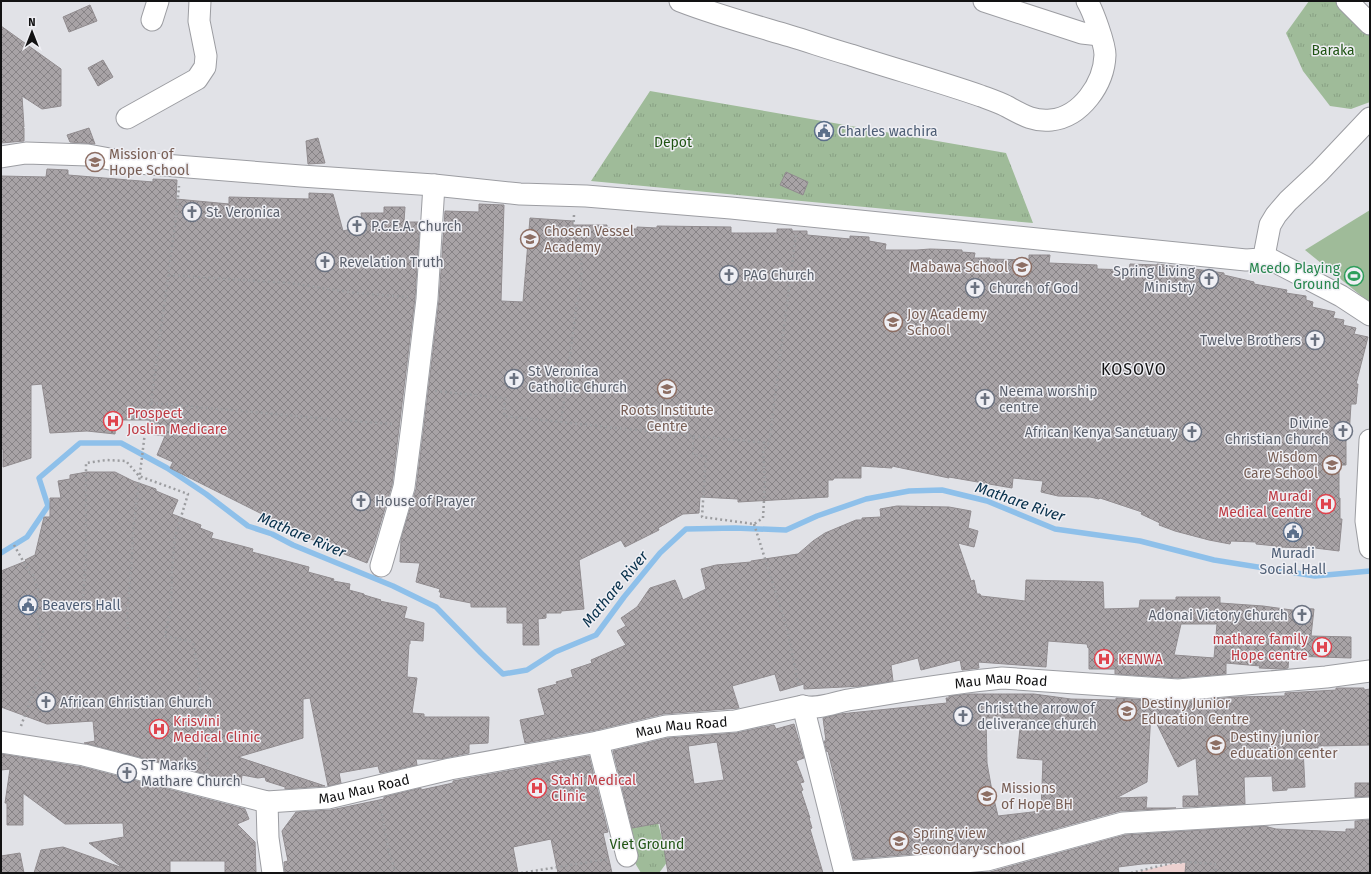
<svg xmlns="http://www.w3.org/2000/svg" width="1371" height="874" viewBox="0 0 1371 874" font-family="'Fira Sans',sans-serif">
  <defs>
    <pattern id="grass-tufts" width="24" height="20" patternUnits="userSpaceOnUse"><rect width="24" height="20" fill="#9fbb99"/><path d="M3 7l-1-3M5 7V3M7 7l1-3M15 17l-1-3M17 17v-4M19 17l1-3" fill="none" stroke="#88a083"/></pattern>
    <pattern id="building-cross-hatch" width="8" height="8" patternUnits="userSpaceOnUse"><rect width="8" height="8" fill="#a8a3a6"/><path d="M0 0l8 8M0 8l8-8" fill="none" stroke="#878386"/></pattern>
  </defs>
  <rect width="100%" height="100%" fill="#e1e2e7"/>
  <path fill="#ecd1d0" d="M1185 863 1214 866V873H1133L1171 864Z"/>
  <path fill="url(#grass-tufts)" d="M1309 1H1335L1370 35V102L1351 109 1330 106 1303 71 1286 33Z
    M650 91 1006 153 1033 223 591 181Z
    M658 823 668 861 659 873H641L635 863 625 828Z"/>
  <path fill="#9fbb99" d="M1370 210V303L1305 250Z"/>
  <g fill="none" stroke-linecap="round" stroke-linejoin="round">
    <path stroke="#8ec0ea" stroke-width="5.5" d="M1 553 27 537 48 506 39 478 80 443H121L167 468 206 494 248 526 272 534 293 545 393 586 436 607 481 653 503 674 527 670 555 652 596 635 624 597 660 553 686 529 735 528 786 530 817 516 866 499 909 491 942 490 987 501 1055 529 1140 541 1214 560 1315 576 1370 571"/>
  </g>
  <path fill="url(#building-cross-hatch)" stroke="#918c8f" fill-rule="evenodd" d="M90 5 97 21 69 32 63 17Z
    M1 26 61 69V106L42 109 22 96 24 127 22 128H24V141L1 143Z
    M103 60 113 77 98 86 88 68Z
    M89 128 95 144 70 142 67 135Z
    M318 138 325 163 308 164 306 141Z
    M47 169 68 170V175L153 182V179L177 180 176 199 229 204V197L309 199V193L333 194 343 231 363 226 361 213H384V207H405L404 222H420L415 298 392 485 374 545 367 563 324 546 325 543 302 537 303 532 263 516 264 515 170 468 173 462 157 455 165 436 148 434 150 420H116L115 434 87 431 50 433 42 384 31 385V458L3 467V449H1V176L46 177Z
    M786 172 808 182 803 195 780 185Z
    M479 204 504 205 501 301 523 302 530 218 573 221V225H607V228L637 229V227L657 228V226L731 227V233H777V229H792V231H807V235L850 239V236L869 237V241L886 244 885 250H917L930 249 962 250V252L975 253 974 258H990V259L1029 260V255H1050L1049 263 1097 265V269L1129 270 1130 264 1157 265V264L1224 273V275L1254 282V284L1287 290 1286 293 1306 296V300L1313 302 1312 307 1335 312 1333 318 1344 320 1343 325 1356 328 1354 334 1368 337 1356 384H1358L1356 404H1351L1349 436H1346V465H1339V498H1340V519H1342L1339 551 1315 548 1276 547V546L1256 544V542L1231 541 1230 544 1209 540 1175 531 1159 525 1160 523 1141 514 1142 512 1100 498 1099 499 1090 497 1058 496 1041 492 1043 481 1013 478 1012 488 949 477V478L892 466V468L861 466V478H834L833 480H828V497L738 502V499L700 497 699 513 683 514 658 528 659 530 625 547 621 540 579 560 584 609 561 611V613H546V618L538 619 539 645H523V623H507V607H471V603L440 597 441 592H439L440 589 416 582 420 563 400 562 401 539 416 489 424 426 439 300 445 211 479 212Z
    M87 472H115L133 481 156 489V491L178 500 172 514 201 525 200 528 213 533 211 538 242 546 253 549 252 552 309 567 308 572 334 579 333 581 350 584 349 590 364 594V595L381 600 380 601 407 607 404 618 424 623 423 641 410 640V644H409L407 677 417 678 412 713 424 714V717H489L488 743 469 744V753L440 759H416L417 765 380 773 378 766 339 773 341 783 328 786 310 698 303 699V738L238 757 325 786 285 789V787L266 781 265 777 258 778 242 775 241 783 84 743 95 741 93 721 47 724 1 707V571L26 561 25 560 35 555 44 517H50V498H61L58 481 70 479V475Z
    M897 506 949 507 971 511 968 528 978 531 974 547 958 543 971 581 974 580 977 594H980L981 596 1025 601 1026 580 1103 582 1104 609 1139 608 1140 600H1176V597H1220V603L1263 606 1299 611V608L1314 609 1311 636 1351 637V658L1289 656 1288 668 1282 669 1259 668 1260 666 1226 663V674L1178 678 1115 674V669H1089V648H1088L1087 644 1048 641 1046 667 978 662 979 668 962 670 960 660 921 670 918 658 891 665 893 681 863 686 804 689V684L780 691 775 674 732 686 739 708 663 714 596 730 525 743 520 720 545 715 538 689 557 684 556 682 573 677 571 670 592 663 591 660 626 645 617 631 626 626 621 618 637 607 650 588 675 580 683 600 706 589 701 569 716 565 751 562V561L798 554 813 541 825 533 856 520H862V518L881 517 880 509ZM1181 624H1217L1214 658 1174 655Z
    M1336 688H1364V690L1370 689V745L1318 746V748L1303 749 1305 787 1287 788V790L1273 791 1272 776 1244 777 1245 804 1183 807V796H1199L1196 758 1178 767 1151 712 1147 782 1116 798 1147 797 1146 808H1176L1120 811 985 848 854 859 828 751 827 752 824 741H826L823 718 840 714 947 703 946 698H949V696L969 694H1034L1071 699 1116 700V698L1179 702 1236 697 1285 696V693L1336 690ZM986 718H1021L1017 758 1043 760 1041 811 998 816 992 791 987 763Z
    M794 724 804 758 796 761 804 782 800 783 803 790 801 791 810 818H809L812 828 810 829 823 873H668L660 823 632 828 613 751 668 738 736 733 774 725 776 729ZM717 742 724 780 694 784 688 746Z
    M1 754 82 767 245 809 249 819 237 824 255 842 256 873H225V861H170V873H34L41 850 63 847 123 868 89 843 124 837 123 823 65 824 23 793V825H7V803H5L10 769 1 770Z
    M589 756 608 832 603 833 612 873H558L551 839 513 847 518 873H285L284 862 288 861 282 831 296 812 331 810 384 799V797L421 788V790L453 783V781Z
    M1355 783H1370V796L1355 797Z
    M1370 820V873H1185L1186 862 1142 864 1118 867 1119 873H1008L1007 871 997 873H976L990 872 1125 835 1264 826 1276 829 1346 832V829H1355V821Z
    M20 853 24 873H1V856Z"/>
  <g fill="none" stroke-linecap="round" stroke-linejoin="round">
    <g stroke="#9c9da2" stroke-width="23">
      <g id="minor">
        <path d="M680 1C716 15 753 25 790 36 810 42 830 49 851 55 894 69 938 81 981 96 989 99 998 102 1006 106 1021 114 1033 122 1051 120 1081 117 1104 84 1105 55 1105 44 1093 11 1087 1"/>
        <path d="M984 1 1082 33 1100 35"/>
        <path d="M1347 1 1370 24"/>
        <path d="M152 20 158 1"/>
        <path d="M127 118 197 79 205 67 206 56 199 21 200 1"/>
        <path d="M1 157 26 153 88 155 126 162 301 176 434 185 520 194 586 196 731 208 1246 260 1261 259 1264 256 1270 225 1276 215 1288 201 1319 172 1370 118"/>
        <path d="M1264 256 1341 296 1370 315"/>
        <path d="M1370 440 1366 521 1370 548"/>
        <path d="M381 566 404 487 412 425 427 299 434 185"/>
        <path d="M803 706 845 873"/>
        <path id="s1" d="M1 742 84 755 267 802 328 798 450 769 598 742 666 726 735 721 803 706C817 710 833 703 848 700 899 692 950 683 1002 678L1178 690 1326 677 1370 671"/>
        <path d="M598 742 627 856"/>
        <path d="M267 802 268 838 273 873"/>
        <path d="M845 872 987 860 1123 823 1370 808"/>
      </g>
    </g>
    <path stroke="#9c9da0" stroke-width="2.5" stroke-dasharray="2 3" stroke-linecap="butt" d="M574 215 572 253 581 255C582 271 582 287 577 303L561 422 693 436V455L706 456 702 517 754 524 763 518 765 483 763 450 769 443 770 436 796 234
      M168 275 289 283 356 293 408 297
      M435 391 505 398 504 416 561 422
      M151 403 364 422 393 424
      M693 436 769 443
      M754 524 787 628 799 687
      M14 545 30 573 33 575 38 589V627L43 631 39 659 44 663 21 726
      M82 611 86 559V463L107 460 126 461 139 476 188 494 175 537 172 570 171 608 165 636 193 642 198 669 208 768
      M128 629 127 616 132 558 133 532 145 432 149 418 176 218 179 186
      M380 804 389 853 396 873
      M521 873 608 859
      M1131 873 1172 863 1186 862 1215 864 1216 873"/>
    <use href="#minor" stroke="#fff" stroke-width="21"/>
  </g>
  <defs>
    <g id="civic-ring" transform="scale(1)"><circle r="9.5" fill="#efeff4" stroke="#5c6f8a" stroke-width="1.5"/><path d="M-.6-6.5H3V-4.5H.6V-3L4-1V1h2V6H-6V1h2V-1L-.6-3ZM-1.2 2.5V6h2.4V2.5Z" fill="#5c6f8a"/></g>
    <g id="school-ring" transform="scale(1)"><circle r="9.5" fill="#efeff4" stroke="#8d6e63" stroke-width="1.5"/><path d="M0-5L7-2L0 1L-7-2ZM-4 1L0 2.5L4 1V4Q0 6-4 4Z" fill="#8d6e63"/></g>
    <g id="church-ring" transform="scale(1)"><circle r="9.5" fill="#efeff4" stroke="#6b7280" stroke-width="1.5"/><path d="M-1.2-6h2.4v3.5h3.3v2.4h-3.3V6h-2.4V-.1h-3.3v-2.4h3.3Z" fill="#6b7280"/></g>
    <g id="stadium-ring" transform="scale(1)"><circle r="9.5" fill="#efeff4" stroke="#2e9e5b" stroke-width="1.5"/><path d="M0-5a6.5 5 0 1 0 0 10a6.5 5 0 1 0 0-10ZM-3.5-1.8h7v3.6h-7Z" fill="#2e9e5b"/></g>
    <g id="hospital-ring" transform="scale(1)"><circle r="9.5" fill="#efeff4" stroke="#e0444e" stroke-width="1.5"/><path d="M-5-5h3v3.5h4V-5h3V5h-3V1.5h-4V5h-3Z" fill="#e0444e"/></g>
  </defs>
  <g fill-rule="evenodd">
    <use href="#civic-ring" x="824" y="131"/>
    <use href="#school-ring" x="95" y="162"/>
    <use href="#church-ring" x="192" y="212"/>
    <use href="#church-ring" x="357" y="226"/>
    <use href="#school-ring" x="530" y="239"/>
    <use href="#church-ring" x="325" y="262"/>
    <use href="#school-ring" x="1022" y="267"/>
    <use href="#church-ring" x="729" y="275"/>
    <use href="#stadium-ring" x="1354" y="276"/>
    <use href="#church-ring" x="1209" y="279"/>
    <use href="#church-ring" x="975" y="288"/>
    <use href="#school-ring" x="893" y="322"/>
    <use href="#church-ring" x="1315" y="340"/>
    <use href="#church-ring" x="514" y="379"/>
    <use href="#school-ring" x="667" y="389"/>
    <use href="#church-ring" x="985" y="399"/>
    <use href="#hospital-ring" x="113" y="421"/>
    <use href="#church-ring" x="1343" y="431"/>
    <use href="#church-ring" x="1192" y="432"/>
    <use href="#school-ring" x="1332" y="465"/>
    <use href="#church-ring" x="361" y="501"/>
    <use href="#hospital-ring" x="1326" y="504"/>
    <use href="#civic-ring" x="1293" y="532"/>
    <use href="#civic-ring" x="28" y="605"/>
    <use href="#church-ring" x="1302" y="615"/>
    <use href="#hospital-ring" x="1322" y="647"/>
    <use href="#hospital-ring" x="1104" y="659"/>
    <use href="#church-ring" x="46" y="702"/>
    <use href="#school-ring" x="1127" y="711"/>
    <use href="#church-ring" x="963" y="716"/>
    <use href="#hospital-ring" x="159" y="729"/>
    <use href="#school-ring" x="1216" y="745"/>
    <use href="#church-ring" x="127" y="773"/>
    <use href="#hospital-ring" x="537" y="788"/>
    <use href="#school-ring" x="987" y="796"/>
    <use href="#school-ring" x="899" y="841"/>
  </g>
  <g text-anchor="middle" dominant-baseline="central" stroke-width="3" stroke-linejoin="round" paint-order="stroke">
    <g font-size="14" fill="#205414" stroke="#efeff4">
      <text x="1333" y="50">Baraka</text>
      <text x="673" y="142">Depot</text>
      <text x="647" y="844">Viet Ground</text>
    </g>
    <g font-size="14" fill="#4e5e75" stroke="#efeff4" text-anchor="start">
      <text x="838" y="131">Charles wachira</text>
      <text x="1293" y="553" text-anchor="middle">Muradi<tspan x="1293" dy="16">Social Hall</tspan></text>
      <text x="42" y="605">Beavers Hall</text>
    </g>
    <g font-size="14" fill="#785e54" stroke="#efeff4" text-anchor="start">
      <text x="109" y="154">Mission of<tspan x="109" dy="16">Hope School</tspan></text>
      <text x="544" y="231">Chosen Vessel<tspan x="544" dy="16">Academy</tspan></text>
      <text x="1008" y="267" text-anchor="end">Mabawa School</text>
      <text x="907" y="314">Joy Academy<tspan x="907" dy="16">School</tspan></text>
      <text x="667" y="410" text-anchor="middle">Roots Institute<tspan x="667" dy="16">Centre</tspan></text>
      <text x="1318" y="457" text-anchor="end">Wisdom<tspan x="1318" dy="16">Care School</tspan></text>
      <text x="1141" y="703">Destiny Junior<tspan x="1141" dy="16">Education Centre</tspan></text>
      <text x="1230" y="737">Destiny junior<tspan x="1230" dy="16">education center</tspan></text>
      <text x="1001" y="788">Missions<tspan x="1001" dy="16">of Hope BH</tspan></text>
      <text x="913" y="833">Spring view<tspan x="913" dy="16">Secondary school</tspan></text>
    </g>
    <g font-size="14" fill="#5b616d" stroke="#efeff4" text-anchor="start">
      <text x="206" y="212">St. Veronica</text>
      <text x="371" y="226">P.C.E.A. Church</text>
      <text x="339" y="262">Revelation Truth</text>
      <text x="1195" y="271" text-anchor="end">Spring Living<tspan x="1195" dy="16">Ministry</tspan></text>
      <text x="743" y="275">PAG Church</text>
      <text x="989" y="288">Church of God</text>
      <text x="1301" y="340" text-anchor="end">Twelve Brothers</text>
      <text x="528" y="371">St Veronica<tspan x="528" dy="16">Catholic Church</tspan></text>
      <text x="999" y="391">Neema worship<tspan x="999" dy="16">centre</tspan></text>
      <text x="1329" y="423" text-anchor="end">Divine<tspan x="1329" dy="16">Christian Church</tspan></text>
      <text x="1178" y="432" text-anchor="end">African Kenya Sanctuary</text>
      <text x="375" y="501">House of Prayer</text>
      <text x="1288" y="615" text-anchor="end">Adonai Victory Church</text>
      <text x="60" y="702">African Christian Church</text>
      <text x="977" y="708">Christ the arrow of<tspan x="977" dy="16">deliverance church</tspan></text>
      <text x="141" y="765">ST Marks<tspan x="141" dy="16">Mathare Church</tspan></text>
    </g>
    <g font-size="14" fill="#27864d" stroke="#efeff4" text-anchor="end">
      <text x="1340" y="268">Mcedo Playing<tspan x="1340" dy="16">Ground</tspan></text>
    </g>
    <g font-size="14" fill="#be3a42" stroke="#efeff4" text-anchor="start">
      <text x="127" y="413">Prospect<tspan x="127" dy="16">Joslim Medicare</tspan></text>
      <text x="1312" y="496" text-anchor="end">Muradi<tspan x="1312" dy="16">Medical Centre</tspan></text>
      <text x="1308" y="639" text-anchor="end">mathare family<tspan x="1308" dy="16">Hope centre</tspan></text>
      <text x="1118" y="659">KENWA</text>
      <text x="173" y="721">Krisvini<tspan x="173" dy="16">Medical Clinic</tspan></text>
      <text x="551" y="780">Stahi Medical<tspan x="551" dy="16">Clinic</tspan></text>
    </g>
    <g font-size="14" fill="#121213" stroke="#efeff4">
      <text stroke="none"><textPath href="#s1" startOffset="1019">Mau Mau Road</textPath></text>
      <text stroke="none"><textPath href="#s1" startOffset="695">Mau Mau Road</textPath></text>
      <text stroke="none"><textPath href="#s1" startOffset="371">Mau Mau Road</textPath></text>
    </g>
    <g font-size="15" font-style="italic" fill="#062f4a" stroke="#efeff4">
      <text transform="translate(1020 502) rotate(19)">Mathare River</text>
      <text transform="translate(302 535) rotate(23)">Mathare River</text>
      <text transform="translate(615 589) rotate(-50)">Mathare River</text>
    </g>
    <g font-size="16" letter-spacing="1" fill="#121213" stroke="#efeff4">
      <text x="1134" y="369">KOSOVO</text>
    </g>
  </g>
  <rect width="1371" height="874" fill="none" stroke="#121213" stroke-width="4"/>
  <g transform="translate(32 32)" stroke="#efeff4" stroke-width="3" paint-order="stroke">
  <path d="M0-3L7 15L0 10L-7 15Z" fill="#121213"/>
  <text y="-6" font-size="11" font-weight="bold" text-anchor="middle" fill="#121213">N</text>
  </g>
</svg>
